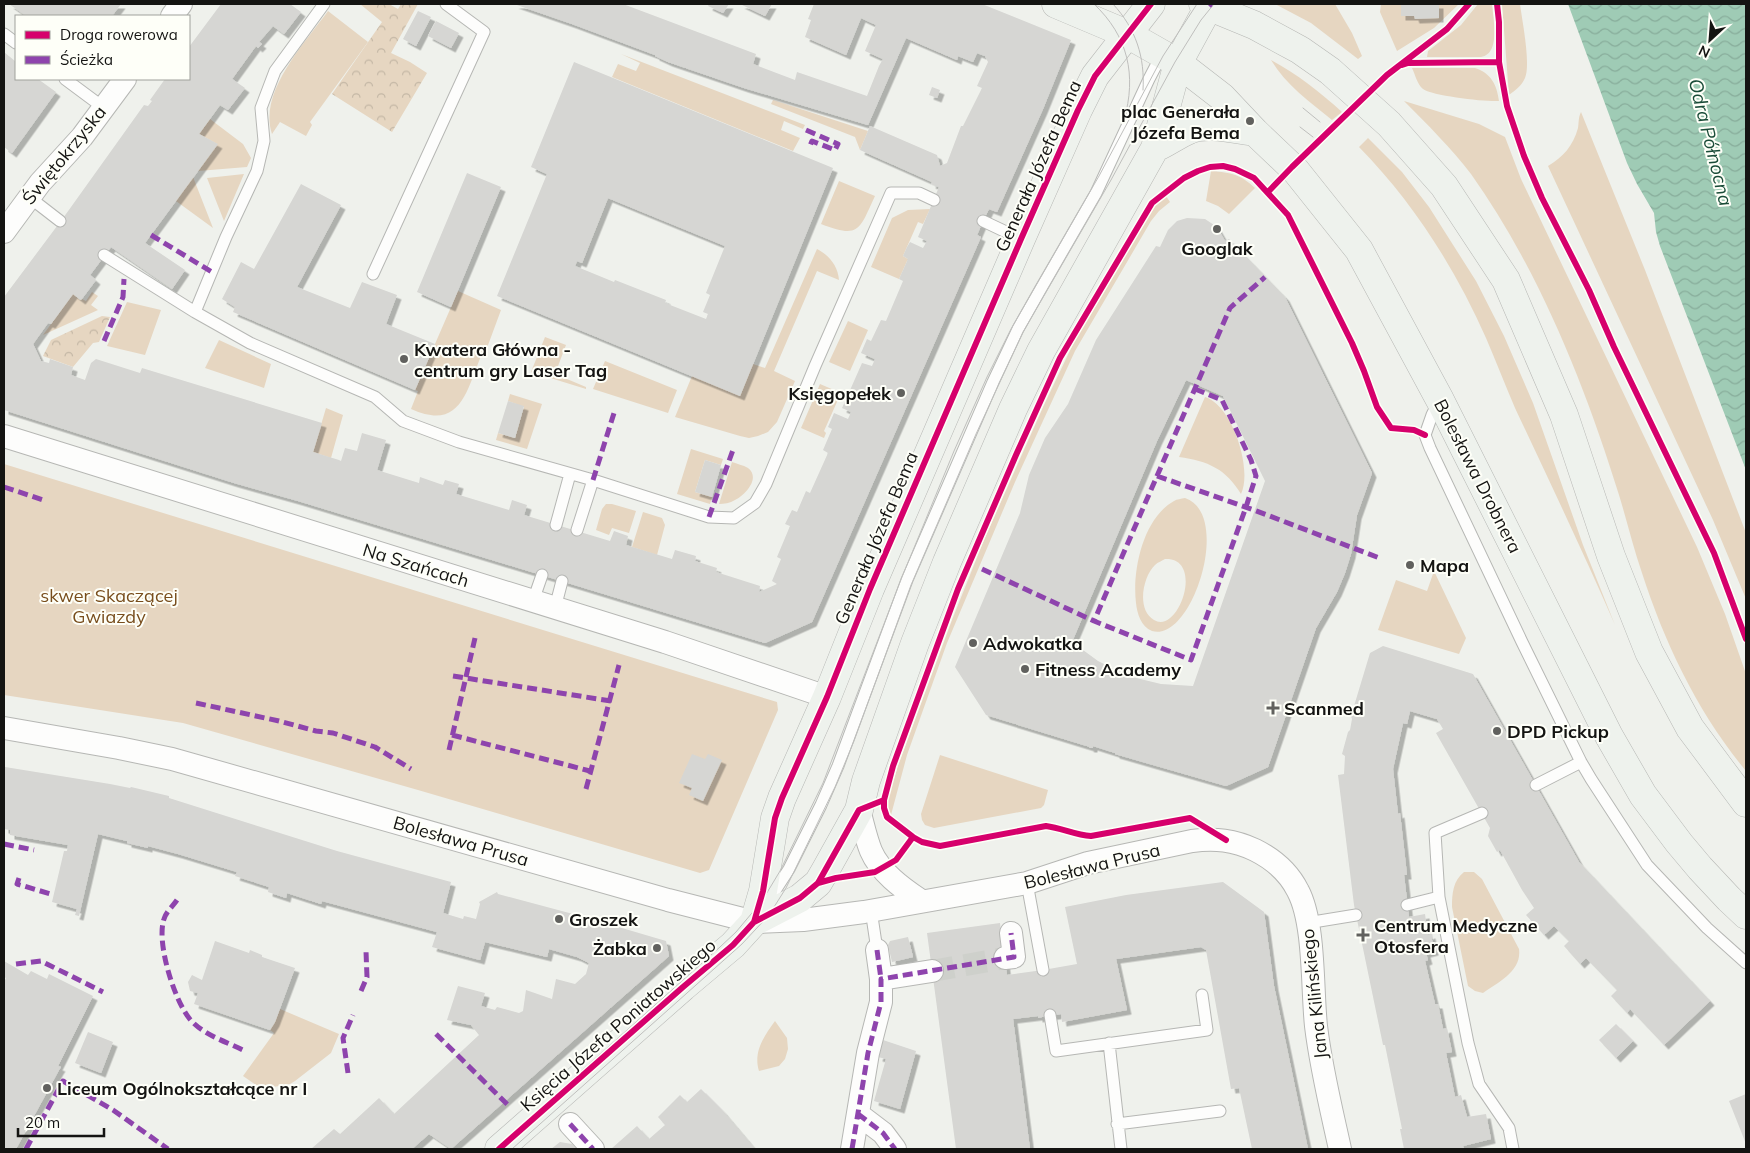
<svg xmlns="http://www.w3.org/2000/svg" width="1750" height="1153" viewBox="0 0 1750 1153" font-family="Mulish,sans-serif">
  <defs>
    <pattern id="forest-crowns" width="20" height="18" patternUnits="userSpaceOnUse" patternTransform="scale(1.25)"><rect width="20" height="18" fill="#e6d6c1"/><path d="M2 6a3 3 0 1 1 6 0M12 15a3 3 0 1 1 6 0" fill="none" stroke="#c4b7a5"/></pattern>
    <pattern id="water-waves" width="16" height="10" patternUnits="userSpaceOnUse" patternTransform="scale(1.25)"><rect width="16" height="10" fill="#9fcbb5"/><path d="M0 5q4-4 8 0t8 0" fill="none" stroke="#88ad9b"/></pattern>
    <filter id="shadow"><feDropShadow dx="4.5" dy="4.5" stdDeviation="0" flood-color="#0004"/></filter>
  </defs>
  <rect width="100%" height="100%" fill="#eff1ec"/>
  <path fill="#e6d6c1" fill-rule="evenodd" d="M1275 4H1335L1352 33 1362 56 1358 59 1311 23Z
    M1381 4H1459L1434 28 1397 51 1380 12Z
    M1478 4H1492C1493 18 1501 54 1481 57H1427L1428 51 1461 25Z
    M1502 4H1520C1522 20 1531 64 1525 78 1522 85 1516 90 1509 95Z
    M328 11 368 42 310 122 312 125 306 136 280 122 272 134C258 92 305 43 328 11Z
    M621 54 805 125 803 129 784 121 781 130 800 138 793 151 612 77 618 64 636 71 640 63Z
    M1271 60C1297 74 1320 92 1342 112L1332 120C1310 102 1286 85 1271 60Z
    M1412 68H1475C1491 73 1497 85 1499 101 1486 102 1433 96 1423 89 1417 84 1415 74 1412 68Z
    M773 100 868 131 860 150 855 137 771 104Z
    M1404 101 1479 124 1505 137 1521 179 1697 547 1725 614 1746 674V771C1698 713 1665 644 1642 573 1633 547 1627 521 1619 495 1585 385 1538 268 1471 174 1451 148 1427 124 1404 101Z
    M1581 112 1645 270 1746 533V599L1713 520 1548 166C1563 157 1573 146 1578 128 1579 123 1578 118 1581 112Z
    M210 119 243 144 251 158 247 167 198 171 217 144 199 134Z
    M1368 138 1402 172 1429 207 1476 281 1504 336 1533 403 1583 545 1615 625C1583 552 1549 480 1515 408 1505 385 1496 361 1486 338 1455 268 1413 202 1359 147Z
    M1211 171C1232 173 1240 174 1255 188L1229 214 1218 206 1206 201Z
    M244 174 224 221 207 178Z
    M193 177 213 228 176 201Z
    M839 181 875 196C859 230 860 239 821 224Z
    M1166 196 1170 202 1159 211 1151 221 1075 351 1015 482 947 643 907 755 891 815 888 808 887 800 898 766 952 620 984 540 1044 405 1076 338 1149 215 1156 205Z
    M930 209 923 224 918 222 903 256 908 259 899 279 871 267 892 218 908 210Z
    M817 249C829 255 838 266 839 280L817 271 774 371 795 381 777 422 768 432 758 436 749 438 740 436 675 417 692 376 740 396 753 364 765 368Z
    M458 291 501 310 484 356H481C466 393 460 431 411 409L418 391 415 390Z
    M92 292 98 296 91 305 98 310 43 335 73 294 80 300 82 299 86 301Z
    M127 302 161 310 145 355 107 346Z
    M848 321 868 330 850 371 829 362Z
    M545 337 566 345 555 374 586 387V389L531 372Z
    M219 340 271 364 264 388 205 368Z
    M605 361 677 390 668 413 593 389Z
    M820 384 841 393 824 431 826 433 824 438 801 428Z
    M510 394 542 404 527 449 496 440 498 433 515 438 524 407 508 401Z
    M1205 397C1232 405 1253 469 1241 494 1226 469 1208 461 1179 457Z
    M326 408 343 415 331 458 313 452Z
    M691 449 723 459 721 465 705 460 695 492 712 497 710 504 677 494Z
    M732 462C737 464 743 465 748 468 761 478 745 495 735 500 730 503 724 504 719 504Z
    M4 464 777 702 778 710 709 870 700 873 418 790 183 723 4 695Z
    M1185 498C1233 514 1192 643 1152 631 1141 627 1137 613 1136 603 1132 571 1143 518 1174 501 1177 499 1181 499 1185 498ZM1165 559C1205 557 1179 635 1154 620 1136 610 1143 576 1155 565 1158 562 1162 561 1165 559Z
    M606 504H612L636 511 629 533 612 528 609 535 596 530 602 509Z
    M643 512 662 518 665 525 657 555 632 547Z
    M1434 571 1466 638 1459 654 1378 630 1396 580 1427 591Z
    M940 755 1048 790 1044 805 1041 808 934 828 925 825 922 820 921 814Z
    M1464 872H1474L1482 879 1519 949C1522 971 1499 982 1483 993L1475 991 1468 986 1452 907C1452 893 1453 881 1464 872Z
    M280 1009 339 1034 331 1053 295 1081 290 1084 262 1089 243 1076 274 1033 270 1030 275 1022Z
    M775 1021 787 1038 788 1049 785 1059 779 1066 759 1071C753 1052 764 1036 775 1021Z"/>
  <path fill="url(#forest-crowns)" d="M360 4H389L398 9 401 4H418L391 53 410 62 427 73 392 132 332 94 382 22Z
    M102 316 110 317 99 342 93 343 73 367 43 356 51 340Z"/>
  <path fill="url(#water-waves)" d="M1568 4H1746V470L1660 246 1656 232 1654 213 1637 184 1627 163Z"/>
  <path fill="#d6d6d3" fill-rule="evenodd" filter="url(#shadow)" d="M9 4H121L112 16H26Z
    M221 4H290L301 12 284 34 273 26 259 42 262 44 258 48 256 46 232 79 245 88 228 110 220 105 199 134 218 144 145 243 185 270 172 289 111 247 90 275 96 280 81 300 73 294 51 324 48 323 33 344 41 361 49 363 50 359 73 367 71 375 85 380 91 363 96 359 140 373 142 368 322 423 313 452 339 460 341 461 345 448 357 451 362 433 386 440 377 470 419 483 420 477 443 485 445 480 459 484 456 494 509 510 512 500 527 505 524 515 610 541 614 531 628 536 626 545 672 559 675 550 696 556 695 561 717 568 716 572 760 586 759 592 777 584 772 581 781 559 777 557 790 526 785 524 792 510 797 512 806 491 810 493 828 453 823 450 832 429 828 427 834 413 848 419 851 412 842 408 847 397 862 363 872 366 875 359 861 353 867 339 871 341 881 320 886 321 903 281 899 279 908 259 903 256 907 247 910 242 923 248 927 241 918 237 939 187 931 184 932 182 860 150 870 126 937 155 940 166 947 163 961 126H963L982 88 977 86 988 62 985 56 977 53 973 62 958 56 957 60 906 38 868 125 744 88 668 62 655 56V55L572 24 514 4H623L756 54 753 64 795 80 797 72 867 96 879 66 883 59 865 51 876 25 861 18 846 55 805 37 811 20 808 19 814 4H982L1071 40 1043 109 997 212 989 209 983 221 977 235 981 237 812 622 765 643 298 501 234 483 4 410V297L66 214 144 105 148 106 152 101 150 100 165 79H189V47Z
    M709 4H729L723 13 708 6Z
    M740 4H772L765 16Z
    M1401 4H1439V18L1415 19 1414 16H1401Z
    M418 11 431 17 416 46 403 39Z
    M436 21 459 33 451 48 428 36Z
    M4 52 16 62V79H38L56 92 12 153 4 147Z
    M574 62 833 168 740 396 497 296 547 174 531 167ZM608 198 725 246 706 293 710 295 703 312 708 314 706 319 665 303 666 300 615 280 614 282 575 266 577 261 582 263Z
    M932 87 940 90 937 98 929 95Z
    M467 173 501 187 451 307 417 292Z
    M301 184 341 205 297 287 350 308 362 282 397 295 386 324 435 344 415 390 233 312 235 307 222 299 241 262 254 269Z
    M1187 218 1205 219 1217 227 1225 241 1229 239 1285 297 1372 473 1357 515 1351 554 1345 573 1337 592 1316 628 1268 767 1226 786 1115 754V753L1093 746V748H1089L1090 747 986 715 955 667 1020 513 1029 475 1045 438 1068 404 1096 340 1156 246 1160 247 1168 230 1177 221ZM1186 380 1223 396 1265 481 1193 686 1161 684 1128 676 1098 661 1072 642 1157 441Z
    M508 401 524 406 515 438 498 433Z
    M705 460 721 465 712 497 695 492Z
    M1383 646 1473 674 1579 862 1710 1001 1664 1045 1630 1009 1627 1013 1611 996 1617 990 1586 958 1580 964 1564 946 1569 941 1554 926 1544 935 1526 915 1534 908 1522 890 1500 850 1497 852 1488 836 1490 828 1436 733 1443 729 1437 719 1410 711 1407 724 1403 723 1393 769 1398 814 1400 813 1407 875H1404L1409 917 1425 914 1428 935 1431 934 1434 951 1426 953 1428 960 1425 961 1435 1004H1438L1443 1029 1447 1028 1452 1052 1446 1053 1455 1097 1461 1095 1467 1117 1486 1114 1491 1139 1463 1146 1464 1149H1404L1400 1129H1402L1385 1045H1383L1354 905 1338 775 1344 774 1345 756 1342 754 1348 732 1350 730 1352 719 1351 716 1370 653Z
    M692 754 705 759 708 754 722 760 703 801 689 795 692 788 679 783Z
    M4 763 5 767 110 784 130 788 131 787 169 796V798L337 851 451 882 443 913 463 919 464 916 476 919 480 904 479 902 497 892 498 894 588 918 666 941 669 956 451 1149 429 1134 412 1149H311L334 1129 340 1134 379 1098 394 1114 479 1035 471 1025 447 1020 458 986 485 993 481 1006 495 1010 497 1007 519 1013 523 1011 526 990 552 999 556 979 575 984 586 974 589 963 577 957 549 949 547 957 485 942 480 960 432 947 437 932 322 901 321 904 287 893 286 898 268 892 269 887 235 876 237 872 178 854 148 846V848L127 843V841L98 834 79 916 75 915 77 909 52 902 64 851H67L68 845 10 835V830L4 829Z
    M1223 882 1264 912 1274 986 1308 1149H1252L1239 1088 1231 1089 1206 950 1201 947 1116 959 1127 1010 1062 1022 1061 1014 1042 1017 1038 1018V1016L1013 1019 1030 1149H956L927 933 1000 923 1007 975 1043 970 1077 964 1065 907 1126 895Z
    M908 937 913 957 892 962 888 945 890 941Z
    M215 941 249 953 250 950 262 955V957L295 968 275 1022 270 1030 194 1004 198 993 190 991 188 982 192 975 202 980Z
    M4 961 28 975 31 971 47 979 49 974 93 996 58 1066 61 1067 59 1070 16 1149H4V982L6 978 4 977Z
    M1616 1024 1633 1041 1616 1058 1599 1040Z
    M88 1032 113 1042 101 1073 75 1063Z
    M883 1040 916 1051 900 1109 874 1101 886 1059 878 1057Z
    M701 1089 722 1110 755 1149H611L637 1126 649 1139 665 1125 658 1117 680 1095 687 1102Z
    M1746 1094V1144L1729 1101Z
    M560 1142 572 1144 577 1149H551Z"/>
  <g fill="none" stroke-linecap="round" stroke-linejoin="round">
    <path stroke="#ced0cb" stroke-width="22" stroke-dasharray="22 11" stroke-linecap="butt" d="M932 971 1005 958"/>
    <g stroke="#b6b7b4" stroke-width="13">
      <path id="lane" d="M4 34 16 43
        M65 79 104 108
        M29 197 60 221
        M983 221 1021 239
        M104 255 195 312 250 343 375 397 403 421 459 442 593 480 709 517 734 518 755 503 766 484 815 366 891 193H919L934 200
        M373 274 484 32 446 4
        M195 312 226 237 257 171 264 141 261 108 275 71 324 4
        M1439 401 1432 415 1425 435 1430 448 1522 642 1581 762 1591 779 1647 865 1707 928 1746 963
        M556 525 570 474
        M577 530 593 480
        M533 601 542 575
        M555 608 562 581
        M1536 785 1581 762
        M1482 813 1435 833 1439 897 1468 1043 1479 1084 1509 1128 1513 1149
        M1027 883 1043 970
        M769 900 789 869 821 805 838 766 907 580 993 382 1018 329 1040 290 1096 193 1149 79 1162 54
        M1407 905 1439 897
        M871 910 877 950
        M1307 923 1356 915
        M1050 1015 1056 1051 1207 1030 1202 995
        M1109 1043 1121 1149
        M1117 1124 1220 1111"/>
    </g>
    <g stroke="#b6b7b4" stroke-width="24">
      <path id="street" d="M172 16 181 4
        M4 232 40 183 82 137 125 79
        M4 436 665 642 827 697
        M4 728 119 748 172 759 668 900 754 922 803 920 864 912 1027 883 1088 863 1192 841C1215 838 1234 840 1255 850 1273 859 1289 873 1298 891 1315 923 1312 989 1316 1026 1321 1068 1331 1108 1340 1149
        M859 810C863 824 866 839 871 851 880 872 902 888 920 900
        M877 950 881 979
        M1005 958 1014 957 1011 933
        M858 1114 883 1133 895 1149
        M570 1124 593 1149
        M852 1149 868 1053 881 1002V979L932 971"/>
    </g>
    <g stroke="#b6b7b4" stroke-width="29">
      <path id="secondary" d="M1056 4 1127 34 1178 63 1222 97 1255 132 1296 171 1359 250 1440 400 1609 736 1643 795 1679 843 1700 868 1729 899 1746 915
        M1203 4 1254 25 1300 50 1330 71 1389 124 1444 186 1506 280 1564 415 1611 556 1649 652 1690 728 1746 803
        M1155 148C1167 143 1177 135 1189 130 1206 122 1237 130 1255 132
        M754 922 763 891 775 818 782 798 827 697 870 589 1021 239 1078 110 1095 76 1151 4
        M499 1149 683 987 733 945 754 922 800 898 818 883 825 871 859 810 866 781 915 643 947 562 1013 409 1041 351 1155 148 1178 63 1209 6"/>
    </g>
    <use href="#lane" stroke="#fdfdfc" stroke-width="11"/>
    <use href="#street" stroke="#fdfdfc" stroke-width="22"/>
    <use href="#secondary" stroke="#eef2ed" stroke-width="28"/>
    <path stroke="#bfbfbd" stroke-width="1" d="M1094 4C1128 36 1137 75 1124 120
      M1113 4C1136 29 1145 57 1143 90
      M1303 108 1320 122
      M1300 127 1313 137
      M494 1149 720 947 736 932 762 901 780 871 823 783 902 577 954 451 987 377 1011 329 1099 176 1163 56 1197 4
      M512 1149 742 944 769 915 786 888 835 787 854 741 911 585 976 434 1023 332 1111 180 1175 62 1201 20 1214 4"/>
    <path stroke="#8e44ad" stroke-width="5" stroke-dasharray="10 5" stroke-linecap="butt" d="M1209 6 1211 4
      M806 130 838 144 835 150 812 141 809 148
      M151 235 212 272
      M104 341 123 297 124 279
      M1195 389 1222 400 1251 460 1256 476 1246 507 1191 660 1094 621 1230 308 1265 277
      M1157 476 1254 510 1382 559
      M593 480 614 413
      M4 487 46 501
      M709 517 734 447
      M982 569 1094 621
      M453 676 611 701
      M196 703 279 721 316 731 333 733 375 747 411 769
      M452 735 590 771
      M449 750 475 638
      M586 789 619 665
      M4 844 34 850
      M19 878 17 884 54 895
      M177 900C173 906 166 912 164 919 156 942 174 999 189 1018 201 1034 227 1042 245 1051
      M877 950 881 979
      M16 964 41 961 103 992
      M361 991 367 977 366 951
      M436 1034 509 1106
      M348 1073 343 1038 353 1015
      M858 1114 883 1133 895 1149
      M570 1124 593 1149
      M26 1149 63 1081 113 1110 168 1149
      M852 1149 868 1053 881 1002V979L1014 957 1011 933"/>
    <g stroke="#fefff8" stroke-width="9">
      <path id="cycleway" d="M1497 4 1499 22V62L1507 106 1524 156 1542 198 1589 290 1614 347 1714 553 1746 639
        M1402 65 1408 63 1499 62
        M1268 192 1292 167 1387 75 1447 29 1469 4
        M1226 840 1190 818 1091 836C1075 835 1062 828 1046 826L940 846 922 842 913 837 887 817 884 808V800L893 766 958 589 1016 455 1060 358 1152 203 1184 178 1198 171 1210 167 1223 166 1235 169 1254 178 1288 215 1352 343 1364 371 1377 407 1391 428 1414 430 1425 435
        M818 883 836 878 875 872 896 860 913 837
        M754 922 763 891 775 818 782 798 827 697 870 589 1021 239 1078 110 1095 76 1151 4
        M499 1149 683 987 733 945 754 922 800 898 818 883 859 810 884 800"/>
    </g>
    <use href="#cycleway" stroke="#d6006c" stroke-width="6"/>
  </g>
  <g fill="#61615e" stroke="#fefff8" stroke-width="2">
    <circle cx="1250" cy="121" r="5"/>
    <circle cx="1217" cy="229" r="5"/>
    <circle cx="404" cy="359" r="5"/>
    <circle cx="901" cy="393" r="5"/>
    <circle cx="1410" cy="565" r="5"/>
    <circle cx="973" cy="643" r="5"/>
    <circle cx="1025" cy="669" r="5"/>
    <path d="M1270.5 700.5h5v5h5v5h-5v5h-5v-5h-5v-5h5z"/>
    <circle cx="1497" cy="731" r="5"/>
    <circle cx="559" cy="919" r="5"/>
    <path d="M1360.5 927.5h5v5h5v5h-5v5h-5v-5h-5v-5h5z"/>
    <circle cx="657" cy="948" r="5"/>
    <circle cx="47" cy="1088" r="5"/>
  </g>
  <g text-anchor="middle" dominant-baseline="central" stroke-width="4" stroke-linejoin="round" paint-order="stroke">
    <g font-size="18" font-weight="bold" fill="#141412" stroke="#fefff8" text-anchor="start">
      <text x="1240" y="111" text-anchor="end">plac Generała<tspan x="1240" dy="21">Józefa Bema</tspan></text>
      <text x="1217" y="248" text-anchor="middle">Googlak</text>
      <text x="414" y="349">Kwatera Główna -<tspan x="414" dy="21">centrum gry Laser Tag</tspan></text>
      <text x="891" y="393" text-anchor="end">Księgopełek</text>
      <text x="1420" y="565">Mapa</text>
      <text x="983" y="643">Adwokatka</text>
      <text x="1035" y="669">Fitness Academy</text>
      <text x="1284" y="708">Scanmed</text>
      <text x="1507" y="731">DPD Pickup</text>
      <text x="569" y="919">Groszek</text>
      <text x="1374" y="925">Centrum Medyczne<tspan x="1374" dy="21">Otosfera</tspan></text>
      <text x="647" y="948" text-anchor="end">Żabka</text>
      <text x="57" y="1088">Liceum Ogólnokształcące nr I</text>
    </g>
    <g font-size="18" fill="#141412" stroke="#fefff8">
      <text transform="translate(64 155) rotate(-51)">Świętokrzyska</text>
      <text transform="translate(1038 166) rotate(-66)">Generała Józefa Bema</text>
      <text transform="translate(1478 476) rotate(63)">Bolesława Drobnera</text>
      <text transform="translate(876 538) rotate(-67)">Generała Józefa Bema</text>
      <text transform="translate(416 565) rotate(17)">Na Szańcach</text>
      <text transform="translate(461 841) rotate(16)">Bolesława Prusa</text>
      <text transform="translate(1092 866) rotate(-14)">Bolesława Prusa</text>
      <text transform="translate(1314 994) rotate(-96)">Jana Kilińskiego</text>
      <text transform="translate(618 1025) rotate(-41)">Księcia Józefa Poniatowskiego</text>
    </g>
    <g font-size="18" fill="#784d1c" stroke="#fefff8">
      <text x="109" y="595">skwer Skaczącej<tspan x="109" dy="21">Gwiazdy</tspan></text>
    </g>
    <g font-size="19" font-style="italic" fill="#1a4c38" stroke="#fefff8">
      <text transform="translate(1711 142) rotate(76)">Odra Północna</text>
    </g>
  </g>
  <rect width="1750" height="1153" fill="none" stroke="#141412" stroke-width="10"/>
  <rect x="15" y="15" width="175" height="65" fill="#fefff8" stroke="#a0a19c"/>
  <rect x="25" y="31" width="25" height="8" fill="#d6006c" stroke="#a0a19c"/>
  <text x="60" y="40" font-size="15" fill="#141412">Droga rowerowa</text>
  <rect x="25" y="56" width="25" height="8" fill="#8e44ad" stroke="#a0a19c"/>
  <text x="60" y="65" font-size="15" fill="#141412">Ścieżka</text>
  <g transform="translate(1710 40) rotate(206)" stroke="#fefff8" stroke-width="4" paint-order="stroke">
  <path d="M0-4L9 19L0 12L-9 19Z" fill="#141412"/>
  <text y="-8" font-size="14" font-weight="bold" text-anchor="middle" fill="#141412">N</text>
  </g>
  <path d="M18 1128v8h86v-8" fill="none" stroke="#141412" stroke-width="2.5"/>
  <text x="25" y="1128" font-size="15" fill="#141412" stroke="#fefff8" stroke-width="4" paint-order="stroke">20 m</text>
</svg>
